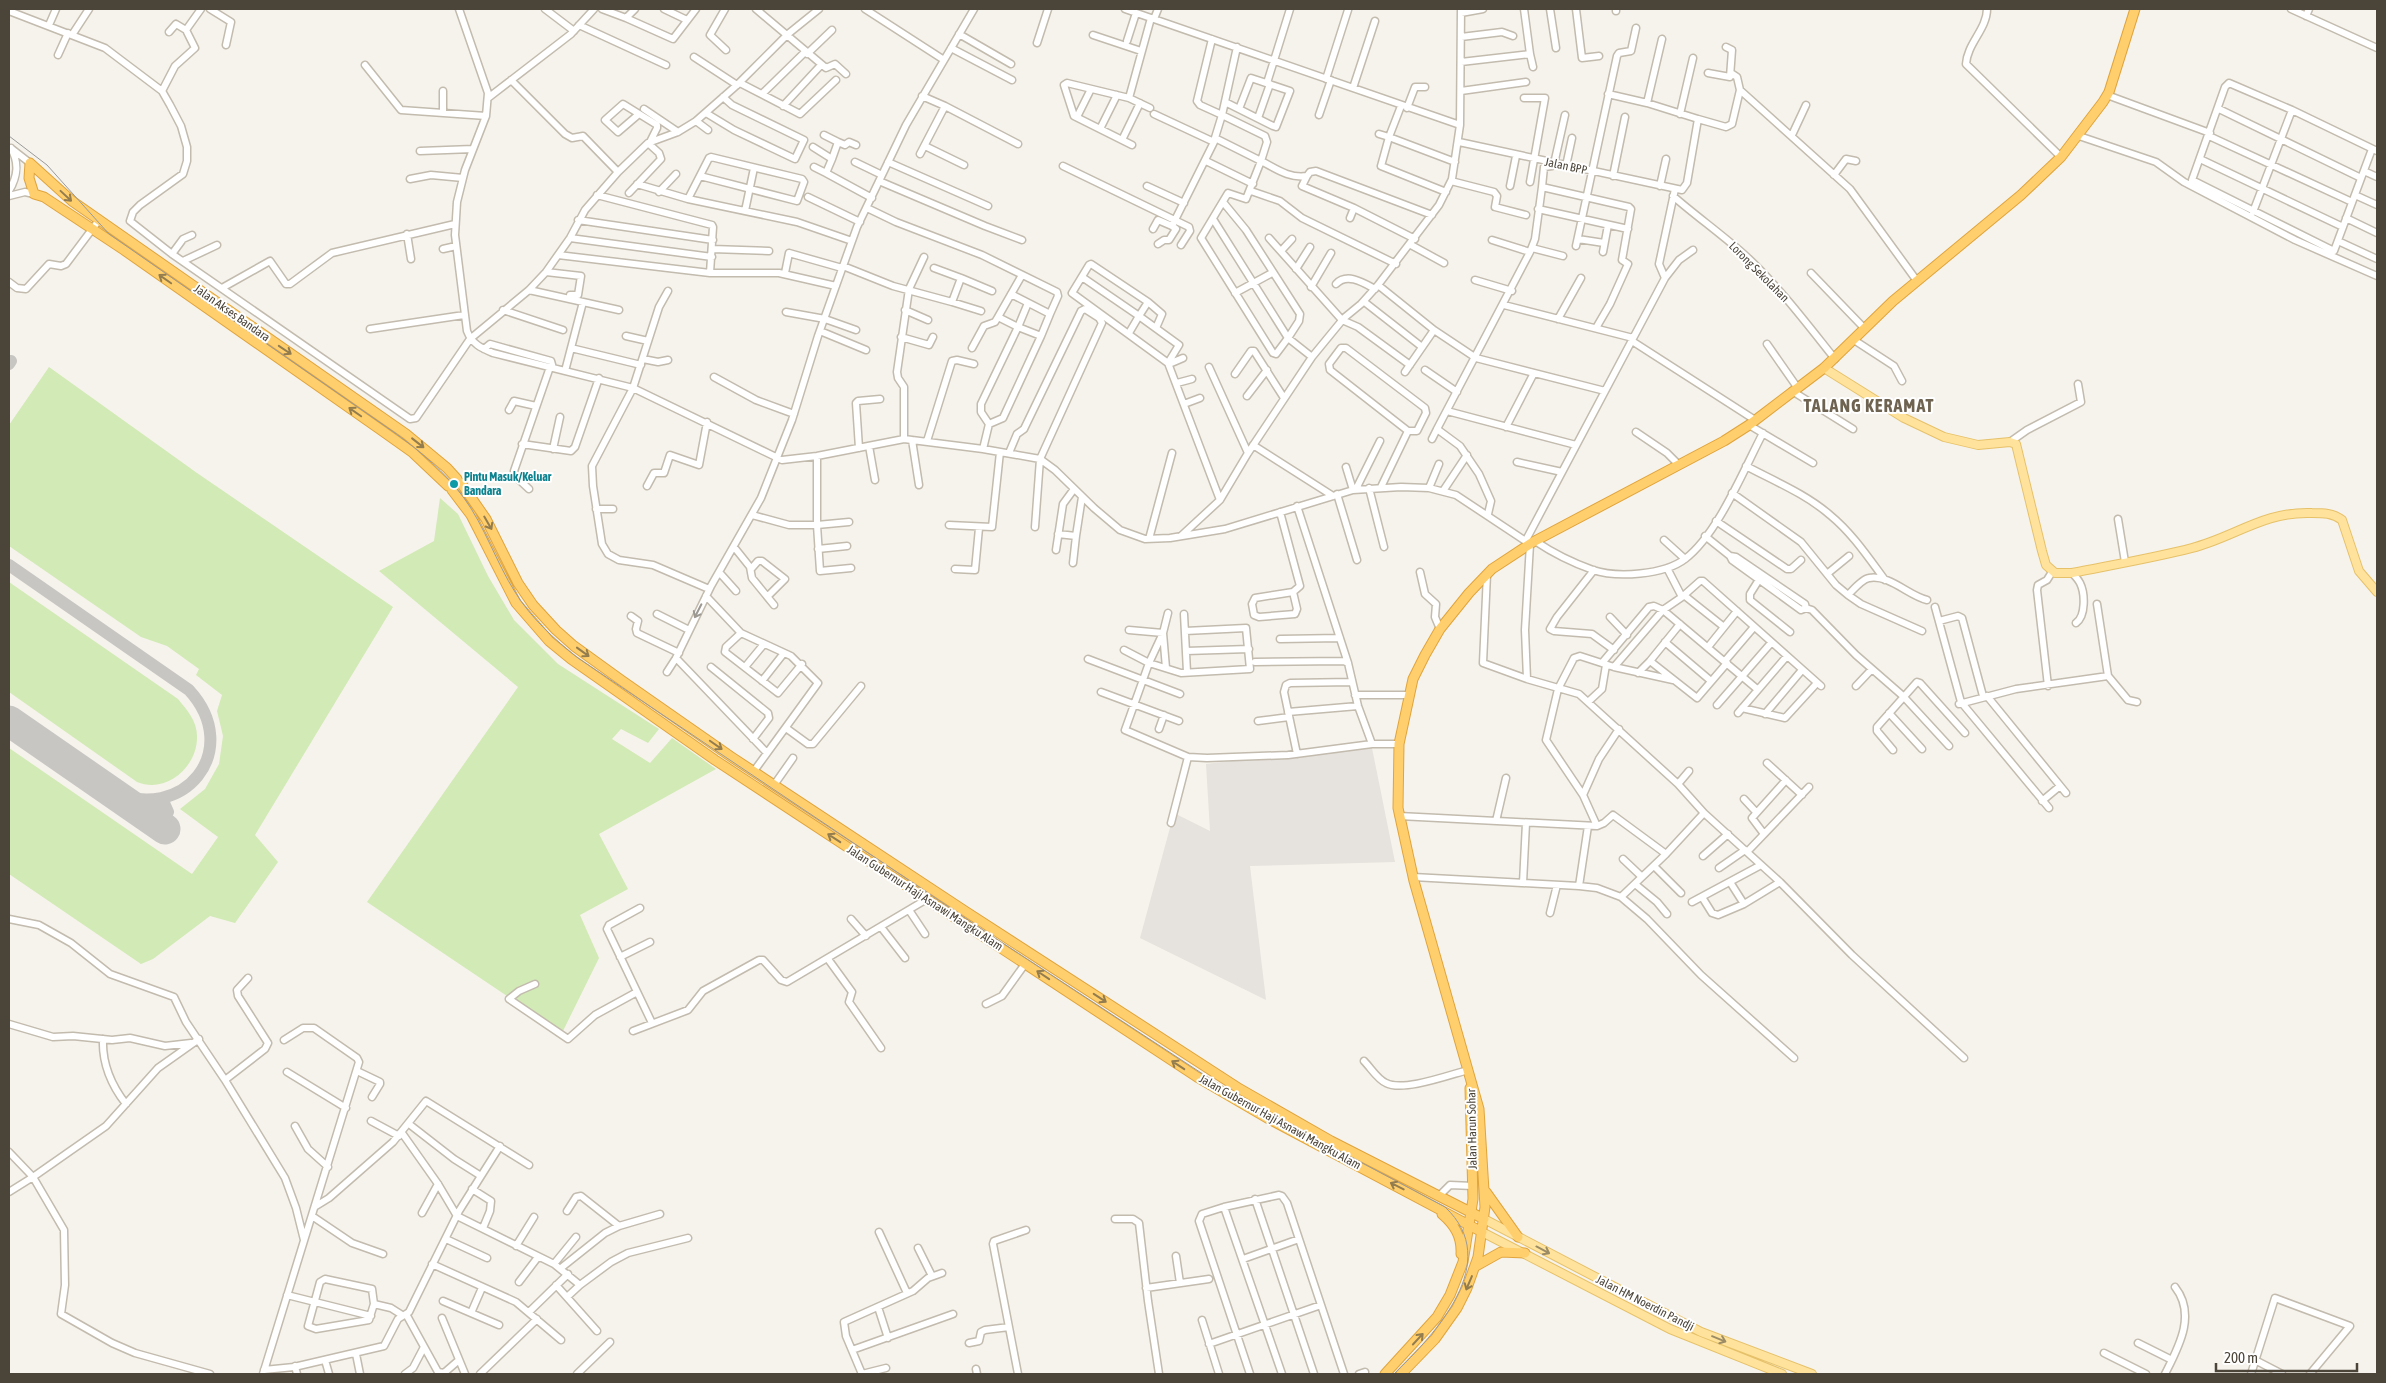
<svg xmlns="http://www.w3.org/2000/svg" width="2386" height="1383" viewBox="0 0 2386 1383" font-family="'Asap Condensed',sans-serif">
  <rect width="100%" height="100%" fill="#f6f3ec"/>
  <path fill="#e6e2dd" d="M1371 743 1395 862 1250 866 1266 1000 1140 938 1174 813 1210 831 1206 764Z"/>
  <path fill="#d2eab5" d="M49 367 197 473 393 607 255 835 278 862 235 923 210 916 153 959 141 964 9 874V748L192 874 218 837 180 809 205 789 219 764 223 736 217 711 222 695 196 675 199 669 167 646 141 637 9 546V425Z
    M440 498 458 514 488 576 514 620 558 664 659 729 648 743 621 729 612 739 650 763 672 738 716 769 599 834 628 889 580 915 599 958 562 1033 367 902 518 687 379 571 434 541Z
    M9 582 178 699C187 710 197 721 197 736 198 767 166 794 137 782L9 692Z"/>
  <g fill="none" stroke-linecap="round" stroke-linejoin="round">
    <path stroke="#c8c6c3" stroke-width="12" d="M9 364 11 361
      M9 565 189 690C244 750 184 825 110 791
      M134 808C135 820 145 829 157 829L168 812 164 803 157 799"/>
    <path stroke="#c8c6c3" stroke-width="31" d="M9 721 165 829"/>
    <g stroke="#c2bbae" stroke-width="9">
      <path id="minor" d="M210 9 231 22 226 45
        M459 9 488 93 486 116 465 170 457 202 455 235 467 331C472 344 481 348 493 353L633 388 782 460 817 456 904 439 983 449 1040 459 1055 470 1094 508 1120 530 1145 539 1170 538 1225 529 1353 490 1401 487 1429 488 1456 495 1530 544 1525 630 1527 679
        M545 9 574 31
        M602 9 626 18 635 9
        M664 9 687 20
        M725 9 710 35 726 50
        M756 9 826 68 835 64 846 74
        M865 9 944 60
        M1125 9 1460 125 1452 179 1439 205 1378 285 1361 304 1344 318 1312 357 1248 453 1220 500 1181 536
        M1550 9 1556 48
        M1576 9 1582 58 1599 56
        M1616 9V11
        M1987 9C1987 29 1967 44 1966 64L2061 157
        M2291 9 2377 48
        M9 11 105 48 162 91 170 105 181 126 187 147V161L183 174 140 205 133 212 130 221 172 254 410 419 416 418 470 339 529 290 546 272 570 238 585 210 618 172 648 143 678 132 696 121 737 85 788 34 819 9
        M1461 13 1483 9
        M2306 16 2309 9
        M626 18 673 39 696 9
        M1154 19 1158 9
        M49 25 56 9
        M579 25 666 65
        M169 32 176 24 186 30
        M959 34 1011 64
        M72 35 89 9
        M1093 35 1141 51
        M1461 37 1502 32 1513 36
        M1212 39 1197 101 1200 105 1222 115 1214 141
        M1127 41 1136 13
        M1037 43 1048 9
        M951 48 1012 80
        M807 54 832 30
        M1530 54 1533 67
        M58 55 68 33
        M694 57 737 85
        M1461 62 1530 54 1524 9
        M365 65 401 110 486 116
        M1708 73 1730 77 1732 50 1726 47
        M1326 79 1348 10
        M511 80 565 134 572 138 583 136 618 172
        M740 83 800 114 836 80
        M1267 83 1290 9
        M1353 88 1375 21
        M1740 90 1850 189 1917 281
        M162 91 175 66 195 48 186 30 201 9
        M443 91V113
        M1461 91 1526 82
        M762 94 805 52
        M1608 94 1647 103 1662 39
        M1117 95 1100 129 1074 116 1064 85 1067 83 1129 98 1150 108
        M2107 95 2210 133
        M922 96 945 106
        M488 98 571 34 594 9
        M1129 98 1151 18
        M1524 98H1545L1530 182
        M1225 102 1273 126 1276 127 1290 91 1251 78 1239 109
        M1647 103 1698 119
        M783 106 821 65
        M1401 106 1389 137 1455 162
        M1407 108 1415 87H1425
        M644 109 678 132
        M2219 109 2361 178
        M706 113 734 130 795 159 804 140 732 105 723 97
        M639 114 618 132 605 120 623 104 657 125V128L650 142
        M1680 114 1693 58
        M1319 115 1331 80
        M1077 117 1091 89
        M1258 118 1270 84
        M696 121 708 130
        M1460 125 1461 9
        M1100 129 1132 145
        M1379 134 1389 137 1381 166 1446 192
        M824 135 838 142 832 159
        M1792 135 1806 105
        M2079 136 2156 162 2184 182 2295 240 2377 276
        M2209 136 2352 202
        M1215 138 1261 161 1267 142 1265 136 1222 115 1237 47
        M1122 140 1140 103
        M838 142 845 145 849 142 856 145
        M1459 142 1682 190 1687 183 1698 119 1726 127 1732 124 1740 90 1737 77 1731 73
        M925 146 964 165
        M813 147 832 159 826 173 872 198
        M12 149 30 163
        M2372 149 2334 251 2192 180 2225 87 2229 83 2292 110 2377 151
        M420 151 473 149
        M920 154 945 106 1018 144
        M2200 159 2343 227
        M1206 161 1253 184
        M855 162 882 175
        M888 162 988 206
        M1554 164 1565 115
        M1063 166 1189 227 1190 231 1181 245
        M1566 166 1572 138
        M814 167 826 173
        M2364 171 2377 177
        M1834 175 1846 159 1856 161
        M1307 176 1302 186 1354 208 1415 239
        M1613 176 1625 117
        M410 179 431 175 463 178
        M879 181 985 226 1022 240
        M1451 181 1494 192 1497 196 1495 207 1526 215
        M637 184 688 199 797 222 852 241
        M1147 186 1184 203
        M1510 186 1516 156
        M1660 186 1666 159
        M1542 187 1544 167 1552 166
        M9 191C18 176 19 163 11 148
        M1251 191 1280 201 1302 218 1396 264
        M659 192 676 174
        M629 193 661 159 659 153 648 143
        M597 195 712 225 713 227 710 273
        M2355 195 2377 205
        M9 196 25 192 34 194
        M1673 196C1697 217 1723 235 1747 257 1780 288 1807 324 1835 359
        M808 197 860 222
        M688 199 709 158 711 157 802 179 804 182 797 201 700 176
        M867 208 896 222 982 255 1057 292 1058 296 1050 314
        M1538 209 1628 229
        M745 211 754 168
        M2253 212 2292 110
        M1350 218 1354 208
        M2346 218 2377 233
        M1213 219 1288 338 1299 321 1300 314 1246 230 1223 202
        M578 220 713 240
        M1153 229 1158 220 1172 226 1214 142 1154 114
        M407 234 411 259
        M570 238 712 257
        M1269 238 1342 320 1358 327 1410 365
        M1578 239 1604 243
        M1492 240 1530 252
        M2338 241 2377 259
        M1158 244 1164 240H1169L1176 229 1172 226
        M1411 245 1444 263
        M1576 246 1617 56 1619 53 1631 51 1636 28
        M1532 248 1563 256
        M443 249 456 246
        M712 249 769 251
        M1281 251 1292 239
        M1603 252 1608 225
        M172 254 183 239 192 235
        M558 255 710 273H779L836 286
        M183 261 217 245
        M843 266 893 286 952 302 961 278 992 291
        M934 268 961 278
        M1296 269 1310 247
        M546 272 581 276 578 295H570
        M785 273 789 253 842 268
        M1811 273 1865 329
        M1082 277 1139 316 1148 302 1091 264 1089 265 1072 293 1168 363 1220 500
        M1665 278 1679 260 1693 250
        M1475 280 1512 291
        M9 282 17 288 26 289 49 264 61 266 66 264 99 220
        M1336 284C1347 272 1364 283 1375 289
        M1378 285 1434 330 1476 358 1605 391
        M1311 287 1331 253
        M222 288 270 261 286 284H290L332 253 455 224
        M529 290 583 302 565 371
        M668 291 659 307 633 388 592 466 593 486 602 544 608 554 619 560 653 565 709 589
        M1235 293 1272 273
        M1011 294 1050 314 1041 336
        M583 302 619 310
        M952 302 981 311
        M1148 302 1162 314 1156 328
        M1367 304 1422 347
        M1504 305 1633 338
        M503 310 563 330
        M905 310 928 320
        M786 312 825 319 856 330
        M1558 319 1581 278
        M370 329 464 315
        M820 331 866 350
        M1129 333 1139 316 1179 345 1168 363
        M626 336 648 341
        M901 337 929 345 933 337
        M1854 340 1894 366 1902 381
        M1632 341 1755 420
        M1767 344 1797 387
        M571 348 641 365
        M972 348 984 326 995 322 998 317
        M484 349 490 344 551 361 553 368
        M1312 357 1288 338 1276 354 1273 353 1201 238 1228 193 1246 199 1261 161C1275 168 1289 179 1307 176L1310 172 1316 171 1432 215
        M643 359 658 362 668 360
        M1169 364 1183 358
        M1209 367 1248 453
        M1425 370 1457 392
        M1405 372 1434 330
        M1235 374 1251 351H1254L1284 398
        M714 377 756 400 794 414
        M1177 383 1192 379
        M1792 391 1853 429
        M1247 396 1267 370
        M1184 404 1200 398
        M509 410 514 401 536 406
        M1447 411 1576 445
        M989 424 1003 418 1041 336 1018 327 1028 303
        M1749 425 1813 463
        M1506 427 1534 373
        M1636 432 1667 453 1678 464
        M904 439V387L898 378 897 372 909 289 924 257
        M1432 439 1437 429
        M912 440 919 485
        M927 441 952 361 957 360 974 364
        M2010 442 2027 430 2081 402 2078 384
        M522 444 571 451 575 447 599 378
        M1253 445 1333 496
        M869 446 875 480
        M859 448 856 403 858 401 880 399
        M553 449 560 417
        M983 449 989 424 981 412V404L1018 327 998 317 1022 275
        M1009 453 1017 434 1024 429 1081 311 1085 309 1099 318 1102 323 1040 459 1035 527
        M817 456V525L849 522
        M1517 462 1562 472
        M1746 466C1774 481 1806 494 1830 515 1852 533 1868 557 1885 580
        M1346 467 1353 490
        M647 486 654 473H664L670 455 699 465 707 422
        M1381 487 1408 431 1330 370 1329 364 1341 348H1346L1425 408 1426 413 1417 431H1408
        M1369 488 1384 547
        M1429 488 1439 464
        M529 489 515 476 514 471 550 367
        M1356 489 1380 441
        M1443 491 1467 455
        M1732 493 1801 542 1836 585 1848 595 1861 604 1922 631
        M1337 494 1357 560
        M1297 506 1348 663 1358 706 1372 744
        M596 509H613
        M1280 512 1300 586 1293 592 1255 598 1252 604 1254 615 1259 617 1295 614 1297 609 1293 592
        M1488 514 1491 501 1479 474 1460 446 1437 429 1530 252 1535 239 1542 187 1629 207 1631 209 1622 260 1628 264 1610 304 1596 328
        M752 515 789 525H817L820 571 851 568
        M2118 519 2125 562
        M1716 521 1787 569H1791L1801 560
        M949 525 992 527 1000 452
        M1058 534 1076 536 1073 563
        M1076 536 1082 497
        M1705 536 1730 556 1732 560 1801 610 1806 608 1812 610 1856 655 1903 696 1949 746
        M1149 539 1172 453
        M1526 540 1665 278 1659 264 1675 189
        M1664 540 1685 559
        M1535 541C1553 553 1573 563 1593 570 1617 578 1664 575 1685 559 1718 534 1744 469 1763 433
        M734 547 750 567 752 578 774 605
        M818 549 847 546
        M1056 550 1063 504 1074 489
        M1730 556 1736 557 1805 604 1806 608
        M1667 568 1682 597 1700 581H1703L1821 686
        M751 569 758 561H762L785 579 768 596
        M955 569 975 570 979 528
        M1594 570 1557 617 1550 629 1554 631 1592 634 1614 650
        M719 572 736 591
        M1420 572 1425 594 1436 604 1435 617 1440 629
        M2072 573C2075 576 2078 579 2080 583 2085 593 2086 616 2076 623
        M1487 574 1483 663 1527 679 1579 694 1678 784
        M1827 574 1849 556
        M1760 578 1750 594V600L1790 632
        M1848 595C1853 590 1862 579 1869 578 1889 574 1909 596 1927 600
        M706 596 741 633 791 656 818 683 754 771
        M1685 596 1724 627
        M1935 607 1961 702 2049 808
        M1168 613 1163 633 1149 663 1125 730 1188 757 1207 758 1288 755 1372 744H1399
        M657 614 689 630
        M1184 614 1187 672
        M631 616 638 621 636 629 637 633 679 653
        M1610 617 1627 635
        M1939 621 1958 616 1962 618 1983 696
        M1680 624 1650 661 1697 698 1727 663
        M1129 630 1163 633 1166 668
        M741 633 726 647 725 652 778 693 802 664
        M1280 639 1340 638
        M1665 642 1711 681
        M1708 647 1737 611
        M1124 650 1149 663 1181 673 1250 669 1246 628 1185 631
        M1186 651 1249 649
        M676 658 767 753
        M1088 659 1180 694
        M1725 661 1754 627
        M1255 662 1344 661 1348 663
        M1602 663 1649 607 1654 606 1663 610 1757 689
        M711 667 768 713 769 718 753 739
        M745 667 764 644
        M1614 667 1663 610 1682 597
        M667 672 676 658 711 586 761 498 792 420 818 336 857 227 906 125 974 9
        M1638 673 1650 661
        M2108 676 2128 700 2137 702
        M762 681 784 653
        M1856 686 1872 669
        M2048 686 2037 590 2038 585 2047 580 2052 572
        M1101 692 1179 721
        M1355 695H1409
        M1987 696 2066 793
        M1588 702 1602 689 1606 665
        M1959 704 2016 689 2108 676 2097 604
        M1717 705 1771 643
        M1742 708 1785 718 1817 683
        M1288 712 1358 706
        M1738 713 1787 656
        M1889 713 1922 749
        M1765 714 1802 670
        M1258 721 1289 717
        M786 728 808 744H813L861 686
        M1159 729 1164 715
        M1893 750 1877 731V727L1917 682 1920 683 1965 733
        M1297 754 1284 692 1286 685 1290 683 1352 682
        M1767 763 1802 795
        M1689 771 1678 784 1704 813
        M774 785 793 758
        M1583 795 1546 740 1558 689 1574 658 1580 656 1614 667 1673 680
        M1744 799 1756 812
        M2042 801 2060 786
        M1399 816 1597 826 1604 823 1613 815 1666 854
        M1496 821 1506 778
        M1171 823 1188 757
        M1597 826 1583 795 1599 759 1619 729
        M1764 834 1752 818 1786 780
        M1747 852 1809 787
        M1703 856 1728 834
        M1623 859 1642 877
        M1654 866 1681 893
        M1719 868 1745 850
        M1413 877 1579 886 1597 888 1621 897 1666 854 1704 813 1780 882 1852 955 1964 1058
        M1730 882 1744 904
        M1523 883 1526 823
        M1635 884 1657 902 1667 914
        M1579 886 1588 826
        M1621 897 1647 919 1701 975 1794 1058
        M1702 897 1712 913 1718 915 1744 904 1780 882
        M1692 902 1761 865
        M640 908 609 925 607 929 652 1023
        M909 910 925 934
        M1550 913 1557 885
        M9 919 39 925 71 943 110 974 174 997 186 1022 225 1080 285 1178 296 1208 304 1240
        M851 919 866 936
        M881 927 905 958
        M620 957 650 942
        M828 959 852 992 849 1002 881 1048
        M535 984 519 991 509 999 568 1039 595 1015 637 992
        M986 1004 1002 996 1025 964
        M9 1024 53 1037 73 1036 112 1040 130 1038 165 1046 191 1043
        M633 1031 688 1010 703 991 759 960H763L781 980 787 982 927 899
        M103 1039C102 1063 112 1086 126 1104
        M199 1039 158 1068 106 1126 33 1177 64 1230 65 1285 61 1314 112 1343 135 1353 210 1374
        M1364 1061C1371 1068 1377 1079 1386 1083 1403 1092 1449 1075 1468 1070
        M357 1071 380 1082V1084L372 1097
        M287 1072 346 1108
        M225 1080 265 1049 268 1043 238 996 237 990 248 978
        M371 1121 399 1136
        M409 1124 454 1159 481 1176 500 1146
        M295 1126 308 1149 328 1167
        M402 1133 438 1184 457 1216 554 1264 580 1285 611 1262 628 1253 688 1238
        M9 1152 33 1177 9 1192
        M472 1189 491 1201 490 1211 483 1228
        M1440 1195 1450 1185 1473 1186
        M1255 1199 1314 1374
        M316 1206 329 1198 393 1142 426 1101 529 1165
        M1224 1207 1282 1374
        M567 1211 576 1197 581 1196 619 1226
        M422 1213 438 1184
        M312 1216 352 1243 383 1254
        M1115 1219H1133L1139 1223 1148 1301 1159 1374
        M879 1232 907 1293
        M446 1239 487 1258
        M516 1246 534 1217
        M918 1248 932 1276
        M1176 1256 1180 1283
        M1243 1259 1299 1239
        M432 1264 516 1302 561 1340
        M554 1264 576 1237
        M561 1268 605 1233 619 1226 660 1214
        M325 1279 372 1289 374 1304 369 1320 316 1329 308 1326 320 1282Z
        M519 1282 538 1257
        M556 1285 597 1331
        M1146 1288 1209 1279
        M481 1290 471 1313 499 1325
        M287 1295 371 1316
        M567 1297 580 1285
        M443 1301 471 1313
        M374 1304 391 1308 402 1315
        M878 1307 888 1338
        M529 1312 568 1274
        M406 1314 438 1372 444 1373 459 1360
        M442 1318 465 1374
        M1202 1320 1219 1374
        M969 1343 979 1341 981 1332 985 1330 1009 1327
        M2138 1343 2172 1360
        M1209 1344 1321 1305
        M852 1350 953 1314
        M2104 1353 2146 1374
        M356 1354 360 1374
        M325 1360 329 1374
        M2255 1360 2282 1374
        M295 1366 297 1374
        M976 1369 977 1374
        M264 1370 294 1367 384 1346 398 1319 409 1312 459 1211 481 1176
        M263 1374 359 1062 357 1058 314 1028H303L284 1040
        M405 1374 413 1368 424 1347
        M480 1374 537 1319
        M577 1374 610 1342
        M862 1374 846 1336 844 1322 913 1291 928 1278 942 1273
        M862 1374 886 1368
        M1018 1374 993 1244 994 1241 1026 1230
        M1250 1374 1199 1221 1202 1214 1224 1207 1279 1195 1282 1196 1287 1203 1344 1374
        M1359 1374 1365 1372
        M2165 1374C2178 1348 2197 1315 2175 1287
        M2251 1374 2275 1298 2350 1326 2310 1374"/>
    </g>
    <g stroke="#e6c16a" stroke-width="10">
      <path id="major" d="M1824 368 1904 418 1944 437 1978 445 2010 442 2016 444 2042 551 2046 565 2055 573H2072C2112 565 2153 558 2192 548 2235 537 2264 511 2312 513 2323 513 2333 513 2342 520L2359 571 2377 592
        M1484 1219 1701 1332 1812 1374
        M1482 1232 1670 1329 1782 1374"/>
    </g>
    <g stroke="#e0a43c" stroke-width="11">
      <path id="highway" d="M30 163 29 178 34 194 44 197 124 250 381 430 412 452 448 486
        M30 163 72 201 406 434 447 468 457 479
        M461 483 486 519 518 583 533 605 556 630 574 646 621 680 730 756 965 911 1240 1089 1331 1141 1484 1219
        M452 490 471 515 516 603 549 641 571 659 715 760 1197 1077 1269 1119 1482 1232
        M1486 1192 1518 1237
        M1442 1214C1455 1225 1462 1237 1461 1254
        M1476 1266 1501 1252 1525 1253
        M1385 1374 1437 1317 1450 1295 1463 1262 1473 1199 1470 1088
        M1401 1374 1435 1339 1457 1308 1467 1288 1478 1257 1485 1207 1479 1109 1414 881 1398 808 1399 744 1413 679 1425 655 1440 629 1469 593 1492 569 1533 542 1724 441 1749 425 1824 368 1893 301 2021 195 2061 157 2103 102 2109 92 2135 9"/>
    </g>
    <use href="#minor" stroke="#fff" stroke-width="6"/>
    <use href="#major" stroke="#ffe39c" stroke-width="8"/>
    <use href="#highway" stroke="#ffcf6e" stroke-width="9"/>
    <path stroke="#9a9a9a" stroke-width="1" d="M9 136 47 165 109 234 395 433C421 452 445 472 464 498 485 527 496 562 515 592 531 618 554 639 578 658L995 938 1238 1097 1445 1207C1504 1262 1435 1334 1394 1374"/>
  </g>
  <defs><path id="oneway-shaft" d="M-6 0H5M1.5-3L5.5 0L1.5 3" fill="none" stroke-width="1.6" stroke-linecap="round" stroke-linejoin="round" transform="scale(1.25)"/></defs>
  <g stroke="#937c4e">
    <use href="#oneway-shaft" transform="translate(66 196) rotate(43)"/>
    <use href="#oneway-shaft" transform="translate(165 279) rotate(-145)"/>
    <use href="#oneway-shaft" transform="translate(285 350) rotate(34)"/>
    <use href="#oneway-shaft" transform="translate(355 412) rotate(-145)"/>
    <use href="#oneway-shaft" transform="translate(418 443) rotate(38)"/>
    <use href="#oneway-shaft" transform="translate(488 523) rotate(60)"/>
    <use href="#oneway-shaft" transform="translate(583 652) rotate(36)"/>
    <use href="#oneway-shaft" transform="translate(716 745) rotate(35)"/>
    <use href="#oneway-shaft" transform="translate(834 838) rotate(-147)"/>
    <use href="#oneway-shaft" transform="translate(1043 975) rotate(-146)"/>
    <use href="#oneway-shaft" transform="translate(1100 998) rotate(33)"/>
    <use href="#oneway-shaft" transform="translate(1178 1065) rotate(-147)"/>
    <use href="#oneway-shaft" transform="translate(1397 1186) rotate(-153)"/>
    <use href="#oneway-shaft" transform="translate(1469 1283) rotate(113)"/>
    <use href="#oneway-shaft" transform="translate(1418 1339) rotate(-47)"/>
  </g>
  <use stroke="#9c9892" href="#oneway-shaft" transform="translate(698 611) rotate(117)"/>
  <g stroke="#9c8c66">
    <use href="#oneway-shaft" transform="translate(1543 1250) rotate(28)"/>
    <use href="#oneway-shaft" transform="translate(1719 1339) rotate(22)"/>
  </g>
  <circle fill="#0f9aa8" stroke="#fff" stroke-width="2" cx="454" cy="484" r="5"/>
  <g text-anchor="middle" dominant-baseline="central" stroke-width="4" stroke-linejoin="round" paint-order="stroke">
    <g font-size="12" fill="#4b4439" stroke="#fff">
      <text transform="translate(1566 166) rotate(12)">Jalan BPP</text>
      <text transform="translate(1759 272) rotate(45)">Lorong Sekolahan</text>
      <text transform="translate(232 313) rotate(35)">Jalan Akses Bandara</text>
      <text transform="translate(925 898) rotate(33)">Jalan Gubernur Haji Asnawi Mangku Alam</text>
      <text transform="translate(1280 1122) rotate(29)">Jalan Gubernur Haji Asnawi Mangku Alam</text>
      <text transform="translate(1472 1129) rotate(-91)">Jalan Harun Sohar</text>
      <text transform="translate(1645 1303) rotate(27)">Jalan HM Noerdin Pandji</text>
    </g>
    <g font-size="12" font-weight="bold" fill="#0d838f" stroke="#fff" text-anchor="start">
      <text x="464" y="477">Pintu Masuk/Keluar<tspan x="464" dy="14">Bandara</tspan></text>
    </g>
    <g font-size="18" font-weight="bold" letter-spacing="1" fill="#6e6250" stroke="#fff">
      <text x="1869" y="405">TALANG KERAMAT</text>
    </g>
  </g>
  <rect width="2386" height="1383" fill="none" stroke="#4b4439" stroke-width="20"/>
  <path d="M2216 1363v8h141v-8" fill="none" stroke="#4b4439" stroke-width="2.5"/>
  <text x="2224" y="1363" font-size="15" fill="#4b4439" stroke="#ffffff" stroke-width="4" paint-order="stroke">200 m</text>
</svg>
